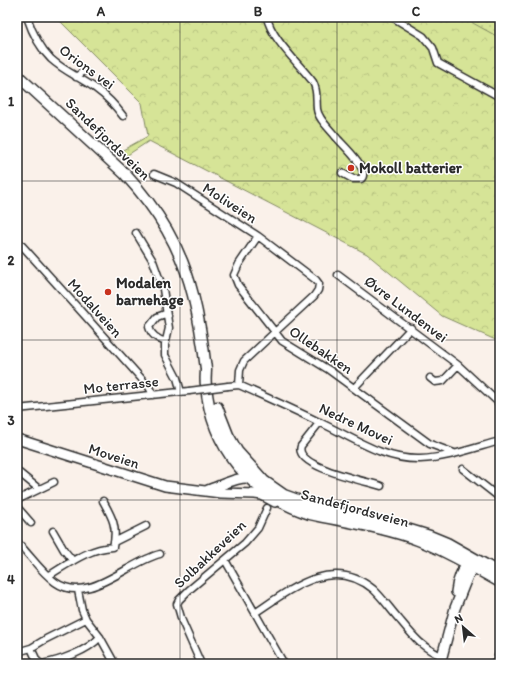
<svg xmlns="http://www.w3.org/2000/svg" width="517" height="681" viewBox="0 0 517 681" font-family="Itim,sans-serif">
  <defs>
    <pattern id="forest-crowns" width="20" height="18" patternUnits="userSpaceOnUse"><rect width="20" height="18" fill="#d6e497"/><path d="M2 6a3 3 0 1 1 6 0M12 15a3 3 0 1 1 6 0" fill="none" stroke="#b8c482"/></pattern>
    <pattern id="park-dots" width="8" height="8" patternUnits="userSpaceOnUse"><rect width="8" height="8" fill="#d6e497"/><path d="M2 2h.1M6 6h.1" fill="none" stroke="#b8c482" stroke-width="1.8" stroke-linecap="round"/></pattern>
  </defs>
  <rect width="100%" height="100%" fill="#faf1ea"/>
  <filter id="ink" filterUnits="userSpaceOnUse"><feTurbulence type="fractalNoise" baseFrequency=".025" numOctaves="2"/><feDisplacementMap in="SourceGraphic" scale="8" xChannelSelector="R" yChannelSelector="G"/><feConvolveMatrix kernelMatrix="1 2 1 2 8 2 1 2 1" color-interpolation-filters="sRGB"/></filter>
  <g filter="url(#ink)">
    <path fill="url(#forest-crowns)" stroke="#808861" d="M56 17H500V148L497 153 500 156V277L497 298H500V342L442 316 367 254 149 141 126 156 121 151 148 136 142 103Z"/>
    <path fill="url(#park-dots)" stroke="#808861" d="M462 17H500V38Z"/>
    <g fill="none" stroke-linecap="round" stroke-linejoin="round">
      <g stroke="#2b2b2b" stroke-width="9">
        <path id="street" d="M27 17C32 32 40 48 51 59 64 71 81 78 95 88 106 96 115 105 123 116
          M267 17C270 37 300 65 313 82 318 91 316 99 317 109 318 119 330 129 336 137 343 145 371 170 361 179H353L342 173
          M392 17 423 36 433 48 438 63 500 97
          M76 77 84 71
          M154 174 176 183 258 236 239 264 234 275 238 285 275 332 244 361 240 370 239 385
          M136 233 153 261 163 289 169 328 165 345V355L177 378 181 392
          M258 236 316 280 319 284 318 290 314 296 275 332 282 341 329 370 430 444 454 453
          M17 240 149 387 153 395
          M338 275 458 365 500 404
          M166 342C159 340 151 335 149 327L157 317 165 314 168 316
          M430 378 435 382 443 381 458 365
          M228 386 239 385C266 397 293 409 319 422 352 437 383 460 420 459 447 458 474 448 500 441
          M354 388 411 328
          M17 409 189 391
          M320 422 301 446C293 467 366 481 381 486
          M463 469 500 498
          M17 471 39 489
          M17 500 54 482
          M17 507 31 523
          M53 531 64 550 73 561
          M17 542C30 555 40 571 55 582 88 606 127 562 160 554
          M114 542 146 526
          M225 560 284 664
          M48 576C68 564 89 548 113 547 118 527 112 517 103 501
          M78 590 82 610 86 619 100 637 115 664
          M255 613C289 590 332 555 373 589 383 598 390 609 399 619 413 636 422 648 442 656
          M31 648 37 661 42 664C59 661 88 651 100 637
          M17 652 31 648 46 639 86 619
          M201 664 182 621 177 604 179 600 189 590 245 543 258 528 267 508"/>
      </g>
      <g stroke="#2b2b2b" stroke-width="12">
        <path id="secondary" d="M17 439 165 486 221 493 255 494 262 495 275 502
          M208 490C223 485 239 475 255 479
          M456 592C457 581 462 567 471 559
          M440 664 455 608 467 578 473 567 474 559"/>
      </g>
      <g stroke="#2b2b2b" stroke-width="13">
        <path id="primary" d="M17 75 125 174C158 210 181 247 193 295 199 319 203 344 206 369 206 374 205 380 206 385 211 447 251 495 310 514 346 522 383 527 418 540 447 551 473 567 500 582
          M217 407 228 435 237 451 264 481 284 495 320 508 397 526 430 536 447 543 500 573"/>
      </g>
      <use href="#street" stroke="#fff" stroke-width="6"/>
      <use href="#secondary" stroke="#fff" stroke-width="9"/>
      <use href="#primary" stroke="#fff" stroke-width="10"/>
      <path stroke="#2b2b2b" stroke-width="2" stroke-dasharray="6 3" stroke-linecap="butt" d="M490 664 500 645"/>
      <g stroke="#2b2b2b" stroke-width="9" stroke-linecap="butt">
        <path id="street-bridge" d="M189 391 228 386"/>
      </g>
      <use href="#street-bridge" stroke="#fff" stroke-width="6"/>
    </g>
  </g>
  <path fill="none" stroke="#2b2b2b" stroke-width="1" stroke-opacity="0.55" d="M180 17V664M337 17V664M17 181H500M17 340H500M17 500H500"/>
  <g fill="#c8321e" stroke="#fff" stroke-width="1.5">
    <circle cx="351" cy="168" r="4"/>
    <circle cx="108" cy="292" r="4"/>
  </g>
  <g text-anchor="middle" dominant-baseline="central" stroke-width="3" stroke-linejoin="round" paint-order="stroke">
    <g font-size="15" fill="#2b2b2b" stroke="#fff">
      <text transform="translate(87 67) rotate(36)">Orions vei</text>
      <text transform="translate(108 139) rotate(44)">Sandefjordsveien</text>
      <text transform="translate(230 203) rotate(33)">Moliveien</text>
      <text transform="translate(95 308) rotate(48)">Modalveien</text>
      <text transform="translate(406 309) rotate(37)">Øvre Lundenvei</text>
      <text transform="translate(321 350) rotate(34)">Ollebakken</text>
      <text transform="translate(121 385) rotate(-6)">Mo terrasse</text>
      <text transform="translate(356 424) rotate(25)">Nedre Movei</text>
      <text transform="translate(114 456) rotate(18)">Moveien</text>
      <text transform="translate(355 508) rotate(15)">Sandefjordsveien</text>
      <text transform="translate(210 554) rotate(-43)">Solbakkeveien</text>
    </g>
    <g font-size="15" font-weight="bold" fill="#2b2b2b" stroke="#fff" text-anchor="start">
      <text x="359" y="168">Mokoll batterier</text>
      <text x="116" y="283">Modalen<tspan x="116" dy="17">barnehage</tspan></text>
    </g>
  </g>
  <rect width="517" height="681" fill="none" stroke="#fff" stroke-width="44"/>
  <g transform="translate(463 627) rotate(332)" stroke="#ffffff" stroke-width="3" paint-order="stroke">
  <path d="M0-3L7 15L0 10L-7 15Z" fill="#2b2b2b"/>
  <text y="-6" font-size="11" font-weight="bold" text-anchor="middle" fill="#2b2b2b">N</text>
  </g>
  <rect x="22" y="22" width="473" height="637" fill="none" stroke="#2b2b2b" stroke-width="1.5"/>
  <g font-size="13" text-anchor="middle" font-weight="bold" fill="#2b2b2b">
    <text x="101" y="16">A</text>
    <text x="258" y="16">B</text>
    <text x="416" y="16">C</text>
    <text x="11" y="106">1</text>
    <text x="11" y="265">2</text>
    <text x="11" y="425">3</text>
    <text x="11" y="584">4</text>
  </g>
</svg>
